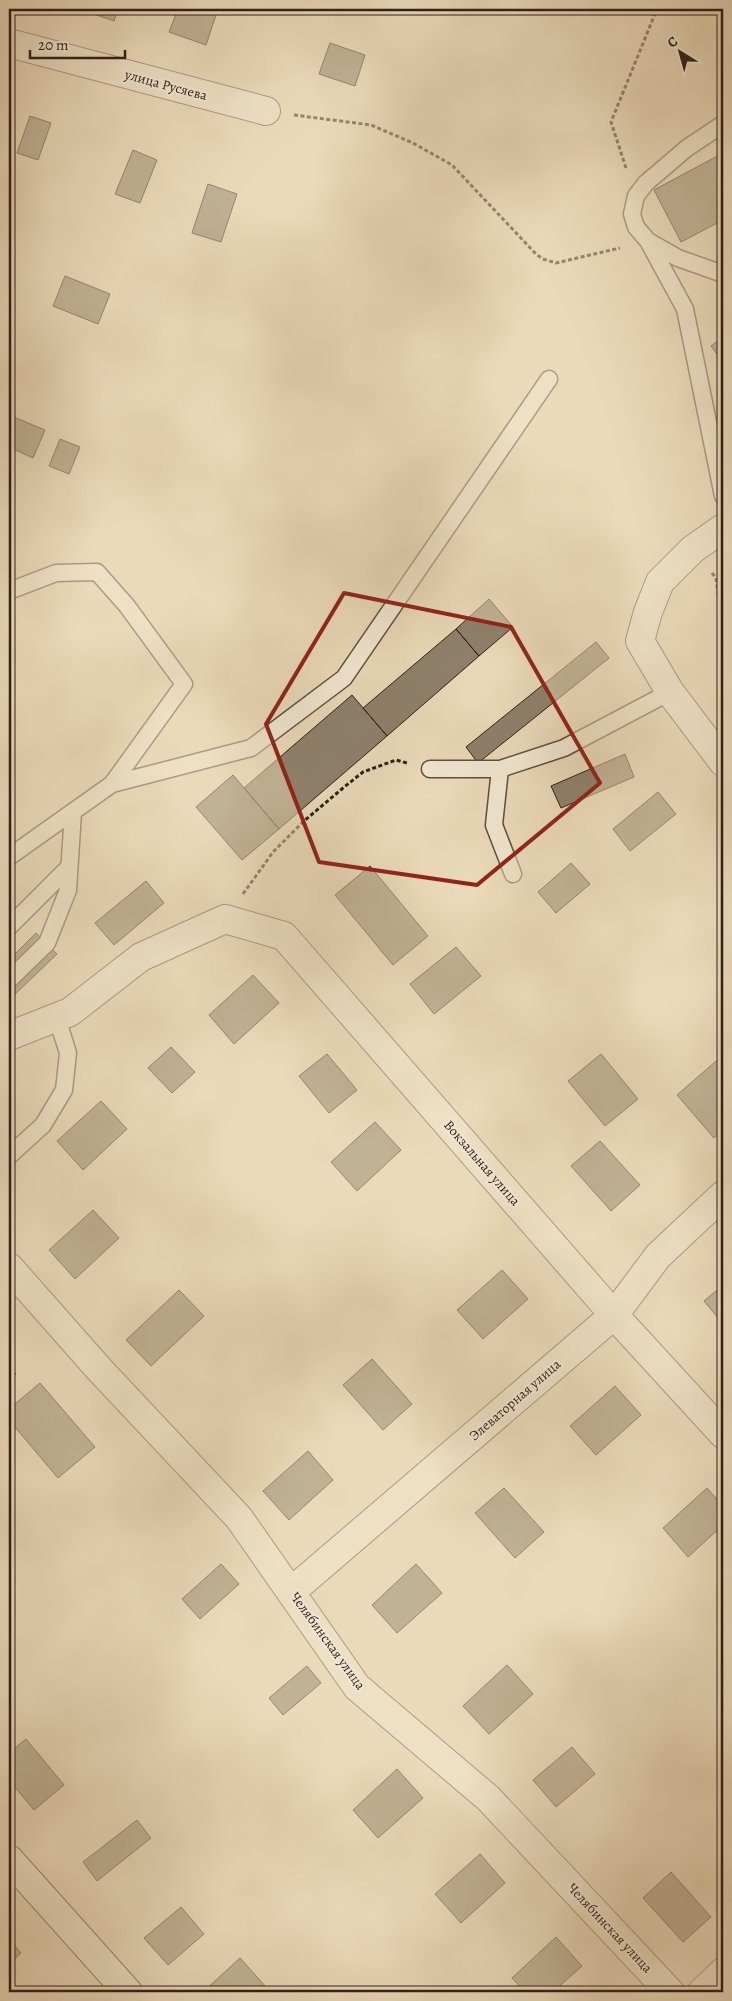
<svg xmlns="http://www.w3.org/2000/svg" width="732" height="2001" viewBox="0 0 732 2001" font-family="Alegreya,serif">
  <rect width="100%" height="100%" fill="#ebdaba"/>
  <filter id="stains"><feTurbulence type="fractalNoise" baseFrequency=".004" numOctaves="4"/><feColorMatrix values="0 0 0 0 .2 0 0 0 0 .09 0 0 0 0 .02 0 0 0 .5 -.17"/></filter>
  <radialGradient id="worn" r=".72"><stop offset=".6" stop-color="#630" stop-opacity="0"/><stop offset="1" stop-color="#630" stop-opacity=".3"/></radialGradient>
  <path fill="#8f806c" stroke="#2c1f18" d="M79 9H118L114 21Z
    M178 9H218L206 45 169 32Z
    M330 43 365 55 355 86 319 74Z
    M30 116 51 123 38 160 17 153Z
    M133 150 157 160 140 203 115 194Z
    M723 153V220L681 242 654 190Z
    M208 184 237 194 221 242 192 233Z
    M65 276 110 294 98 324 53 306Z
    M723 337V362L711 346Z
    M9 415 45 430 33 458 9 447Z
    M60 439 80 447 69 474 49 466Z
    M489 599 513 627 479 656 456 629Z
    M456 629 479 656 387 736 363 708Z
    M596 642 609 658 478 763 466 747Z
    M352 695 387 736 279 829 244 788Z
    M625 754 634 777 561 808 551 786Z
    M233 775 279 829 242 860 196 807Z
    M658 792 676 814 630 851 613 829Z
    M571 863 590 884 556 913 538 892Z
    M370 866 428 936 393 965 335 895Z
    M146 881 164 903 114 945 95 923Z
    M36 933 57 954 9 1000V960Z
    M456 947 481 976 434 1014 410 984Z
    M253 975 279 1003 234 1044 209 1015Z
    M171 1047 195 1072 172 1093 148 1068Z
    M327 1054 357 1090 329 1113 299 1076Z
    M601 1054 638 1099 605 1126 568 1081Z
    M723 1055V1129L714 1138 677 1095Z
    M101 1101 127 1129 83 1170 57 1141Z
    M375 1122 401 1150 357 1191 331 1162Z
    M600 1141 640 1185 611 1211 571 1166Z
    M93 1210 119 1238 75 1279 49 1250Z
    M502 1270 528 1299 483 1339 457 1310Z
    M723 1285V1324L704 1301Z
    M179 1290 204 1316 151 1366 126 1340Z
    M372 1359 412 1404 383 1430 343 1385Z
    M9 1366 16 1374 9 1381Z
    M40 1383 95 1447 58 1478 9 1420V1409Z
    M615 1386 641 1415 596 1455 570 1426Z
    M308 1451 333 1480 289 1520 263 1491Z
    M504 1488 544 1532 515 1558 475 1513Z
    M707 1488 723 1506V1525L688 1557 663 1528Z
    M221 1564 239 1584 200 1619 182 1599Z
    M416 1564 442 1593 397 1633 372 1605Z
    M507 1665 533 1694 489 1734 463 1706Z
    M307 1666 321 1683 283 1715 269 1698Z
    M26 1739 64 1785 34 1810 9 1780V1753Z
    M572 1747 595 1774 556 1807 533 1780Z
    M397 1769 423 1798 378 1838 353 1810Z
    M137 1820 151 1838 97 1881 83 1862Z
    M480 1854 505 1883 461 1923 435 1894Z
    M671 1872 711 1917 683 1942 643 1898Z
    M181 1907 204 1934 168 1965 144 1938Z
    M556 1937 582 1966 553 1992H525L512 1978Z
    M9 1939 21 1953 9 1964Z
    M240 1958 266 1987 260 1992H203Z
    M604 1987 608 1992H598Z"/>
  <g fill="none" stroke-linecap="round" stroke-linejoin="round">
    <g stroke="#5c4e40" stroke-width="19">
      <path id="lane" d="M723 124 687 148 646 183 636 196 632 214 636 227 648 241 685 309 723 496
        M648 241 678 258 723 274
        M9 591 56 573 97 572 127 606 184 684 112 784
        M430 769H500L564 748 670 692
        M500 769 494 825 513 874
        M9 857 112 784 251 748 344 678 549 379
        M9 927 69 867
        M9 980 47 943 68 890 73 812
        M9 1156 43 1125 64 1090 68 1053 57 1018"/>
    </g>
    <g stroke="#5c4e40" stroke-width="30">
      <path id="street" d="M9 43 266 111
        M723 528 693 549 660 582 648 612 640 641 670 692 723 762
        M9 1036 70 1012 141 957 225 919 284 936 614 1315 723 1434
        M9 1267 99 1369 239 1518 357 1687 488 1798 670 1992
        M292 1591 614 1315 658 1256 723 1195
        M702 1992 723 1972"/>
    </g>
    <g stroke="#2c1f18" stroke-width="30">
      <path id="secondary" d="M9 1859 128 1992"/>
    </g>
    <path stroke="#2c1f18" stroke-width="3" stroke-dasharray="4 2.5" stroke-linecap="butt" d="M294 115 371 125 413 143 452 165 536 254 543 259 556 263 620 248
      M626 168 611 122 657 9
      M712 573 716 578 723 632
      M243 894 273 852 304 821 343 788 363 772 396 760 407 763"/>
    <use href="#lane" stroke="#f2e7d2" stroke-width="16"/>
    <use href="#street" stroke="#f2e7d2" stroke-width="28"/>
    <use href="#secondary" stroke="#f2e7d2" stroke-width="28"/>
  </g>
  <path d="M0 0H732V2001H0ZM344 593 511 627 600 783 477 885 319 862 266 724Z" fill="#ebdaba" fill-opacity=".55" fill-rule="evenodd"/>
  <path fill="none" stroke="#8f2418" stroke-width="4" stroke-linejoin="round" d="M344 593 511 627 600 783 477 885 319 862 266 724Z"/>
  <g text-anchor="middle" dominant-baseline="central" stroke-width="4" stroke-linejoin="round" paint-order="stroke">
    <g font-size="14" fill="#2c1f18" stroke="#f2e7d2">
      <text transform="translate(166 85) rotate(15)">улица Русяева</text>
      <text transform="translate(482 1163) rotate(49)">Вокзальная улица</text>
      <text transform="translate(515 1400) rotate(-41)">Элеваторная улица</text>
      <text transform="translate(328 1641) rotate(54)">Челябинская улица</text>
      <text transform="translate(610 1928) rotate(47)">Челябинская улица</text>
    </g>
  </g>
  <rect width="732" height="2001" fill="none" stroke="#ebdaba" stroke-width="30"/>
  <rect x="10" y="10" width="712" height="1981" fill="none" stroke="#2c1f18" stroke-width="2.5"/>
  <rect x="15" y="15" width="702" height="1971" fill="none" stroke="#2c1f18"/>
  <g transform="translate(680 52) rotate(323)" stroke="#f2e7d2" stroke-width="4" paint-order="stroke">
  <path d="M0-4L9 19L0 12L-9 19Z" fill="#2c1f18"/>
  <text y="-8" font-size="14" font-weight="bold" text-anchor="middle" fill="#2c1f18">С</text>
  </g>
  <path d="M30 50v8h95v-8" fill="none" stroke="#2c1f18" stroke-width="2.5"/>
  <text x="38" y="50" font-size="15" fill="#2c1f18" stroke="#f2e7d2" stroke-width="4" paint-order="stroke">20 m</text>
  <rect width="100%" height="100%" filter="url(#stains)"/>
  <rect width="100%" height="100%" fill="url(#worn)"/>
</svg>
